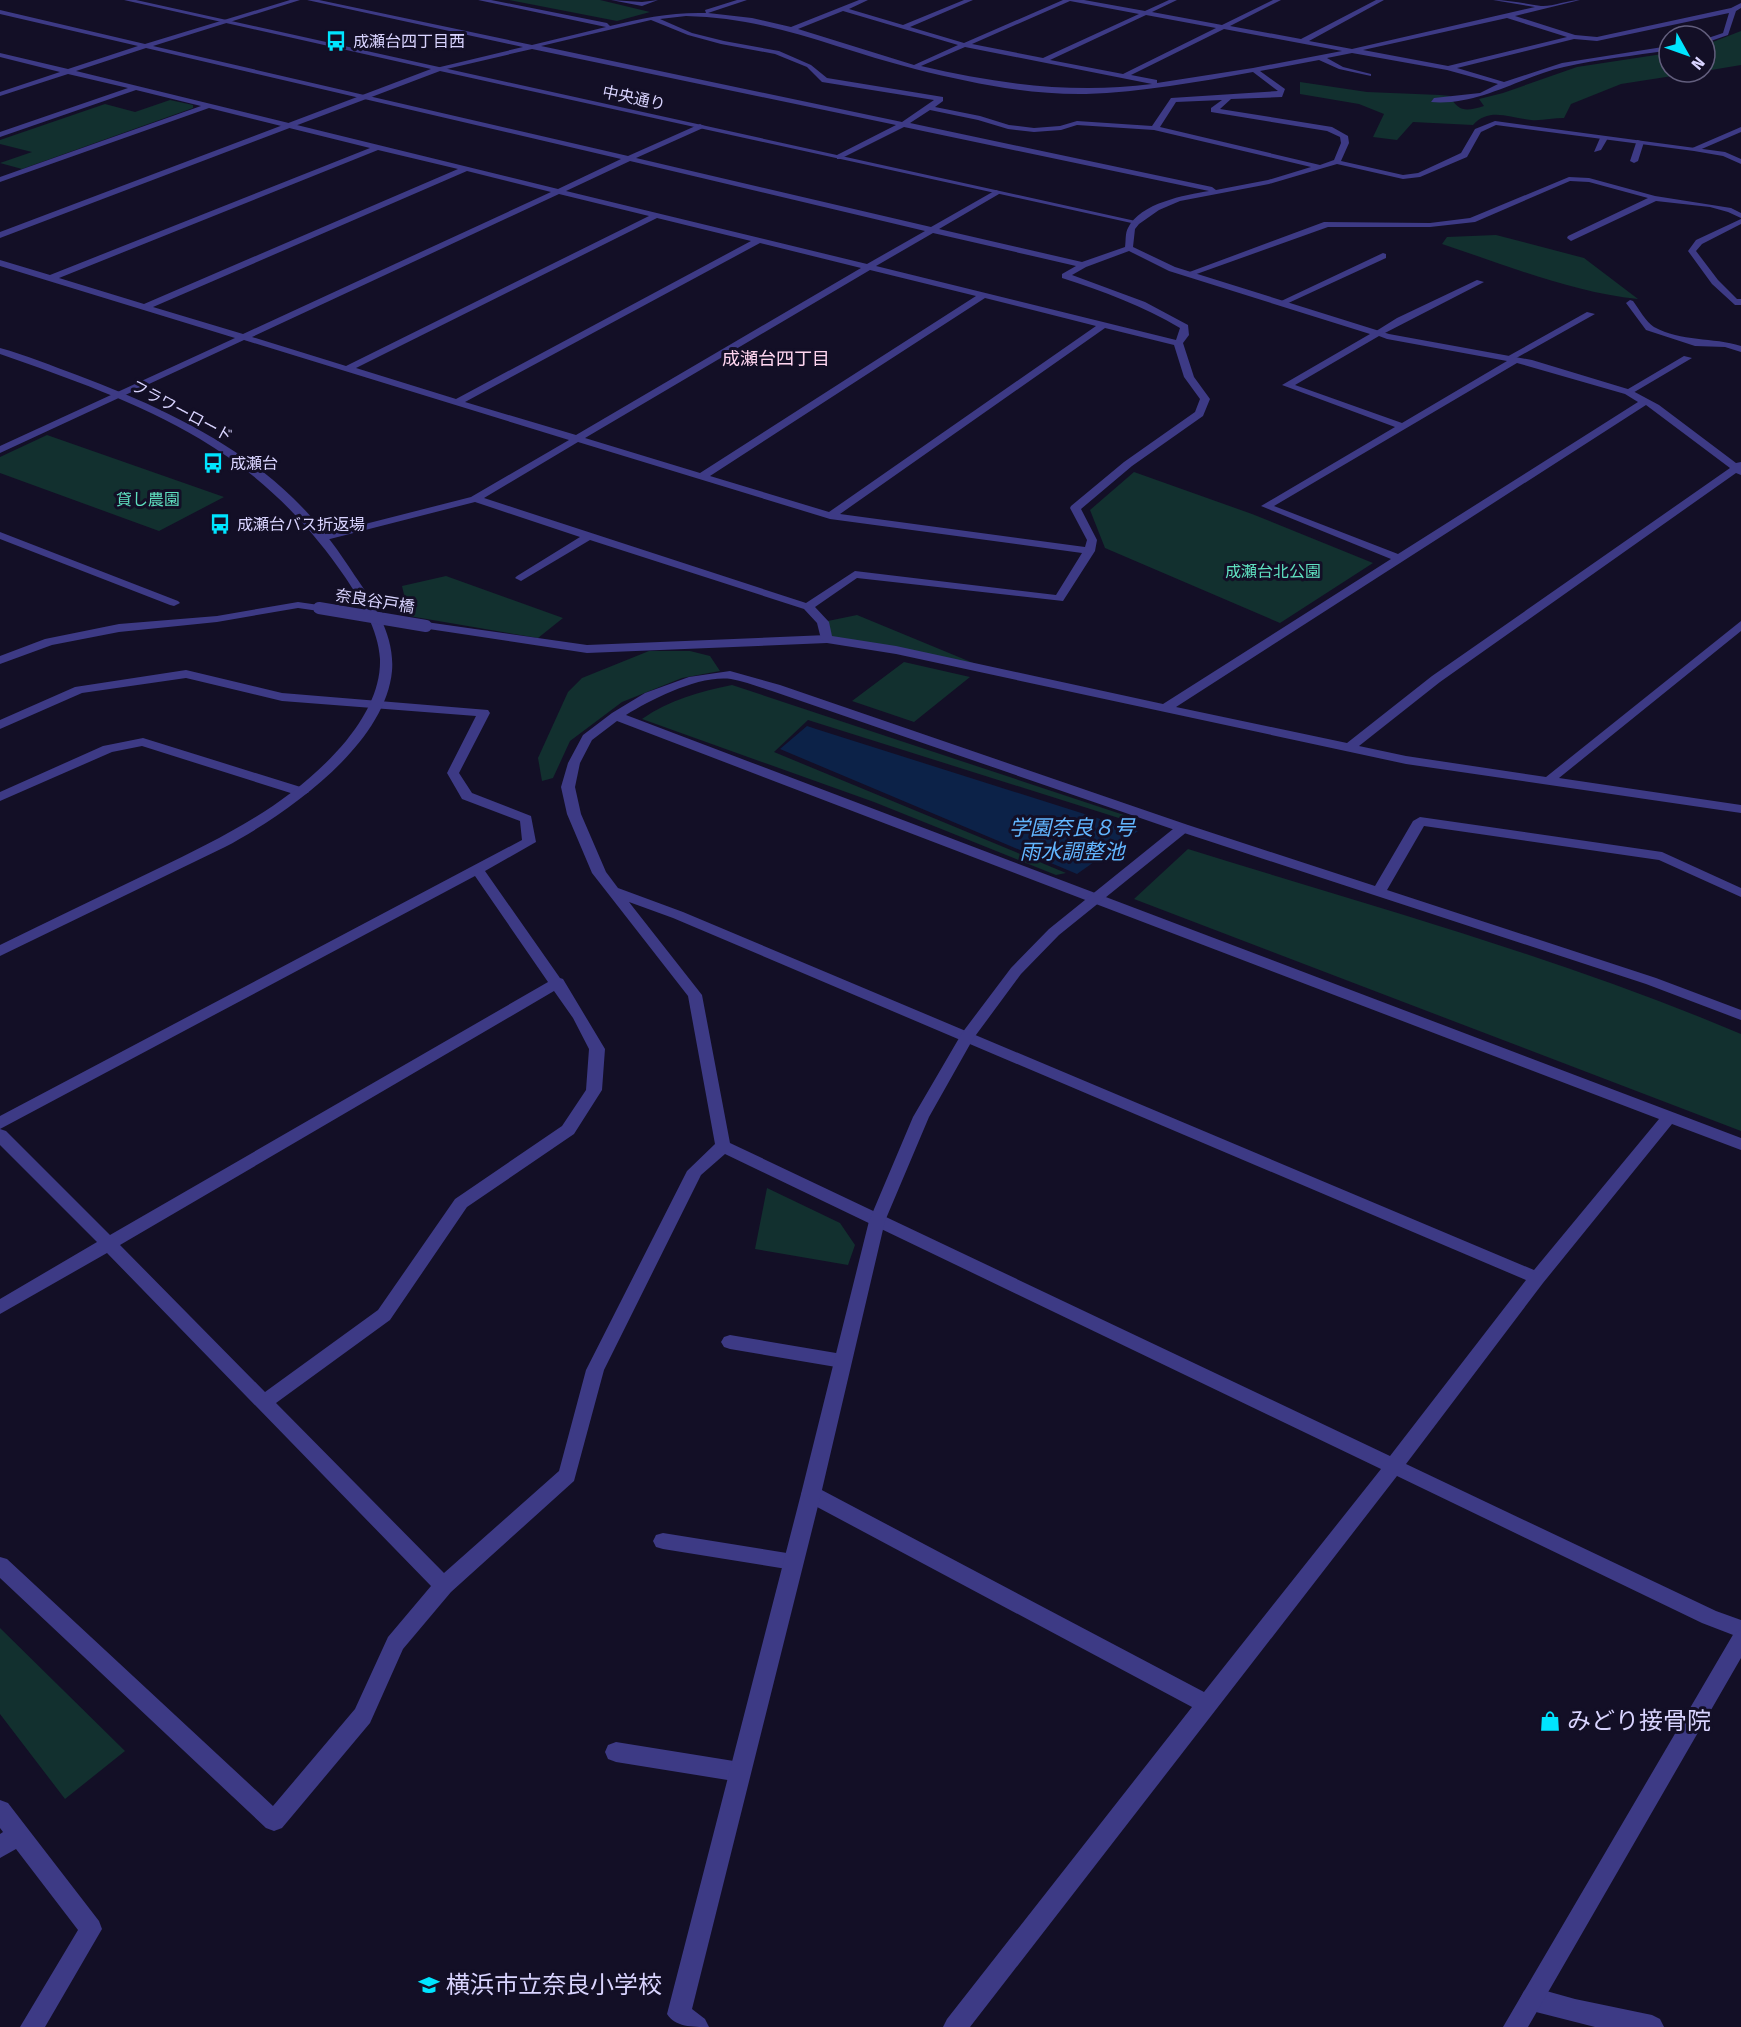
<svg xmlns="http://www.w3.org/2000/svg" width="1741" height="2027" viewBox="0 0 1741 2027" font-family="'Fira Sans','Noto Sans JP',sans-serif">
  <rect width="100%" height="100%" fill="#130f26"/>
  <path fill="#12302f" d="M509 0H600L650 12 617 21Z
    M1741 31V65L1705 71V45Z
    M1669 53V72H1698L1621 84 1571 104 1564 118C1553 118 1541 121 1531 120 1510 118 1489 107 1473 125L1413 122 1397 140 1373 137 1384 114 1359 104 1300 94V82L1367 92 1440 95 1450 96C1459 113 1467 111 1484 106L1479 99 1503 93 1577 67Z
    M170 100 193 105V108L22 169 0 163 32 152 0 144V140L105 104 135 112Z
    M1496 235 1584 258 1638 299C1570 292 1506 265 1442 244L1447 237Z
    M47 435 224 497 159 531 0 473V457Z
    M1134 472 1252 514 1373 563 1280 623 1105 548 1090 510Z
    M446 576 563 618 538 638 409 616 402 586Z
    M857 615 995 672 827 639 823 622Z
    M649 651H690L710 656 720 671 682 678 622 702 570 741 553 778 542 781 538 758 568 692 582 678Z
    M904 662 970 677 914 722 852 701Z
    M732 685 1127 816 1122 819 808 720 774 752 1066 873 1056 875 874 802 642 719C669 700 701 691 732 685Z
    M1188 849C1374 907 1562 958 1741 1034V1131L1134 899Z
    M767 1188 840 1223 855 1245 848 1265 755 1249Z
    M0 1628 125 1751 65 1799 0 1714Z"/>
  <path fill="#0c2248" d="M807 726 816 729 1138 831 1077 874 780 749Z"/>
  <g fill="none" stroke-linecap="round" stroke-linejoin="round">
    <path fill="#3d3a85" fill-rule="evenodd" d="M1741 127V132L1697 151 1690 149Z
      M1604 136 1608 138 1601 150 1594 152 1600 138Z
      M1637 140 1644 142 1638 161 1634 163 1630 161Z
      M1569 177 1589 178 1655 196 1731 208 1741 213V218L1728 212 1710 207 1656 201 1571 241 1567 238 1568 236 1648 198 1589 182 1570 181 1475 222 1430 227H1328L1191 276 1184 274 1324 222 1430 223 1470 218Z
      M1741 219V224L1702 244 1696 251 1718 280 1737 299H1741V305H1735L1712 284 1688 251 1696 240Z
      M1383 253 1386 254V258L1284 305 1277 303Z
      M1477 280 1484 282 1381 335 1373 333 1397 318Z
      M1630 300 1633 301C1639 309 1646 322 1654 327 1681 342 1713 337 1741 346V352L1725 347 1695 346 1646 330 1626 303Z
      M1587 312 1595 314 1511 361 1503 359Z
      M1684 356 1692 358 1631 394 1623 392Z
      M298 602 319 605 325 608 319 611 298 608 217 622 119 632 52 645 0 664V656L45 639 119 624 217 616Z
      M426 622 587 645 827 635 833 639 827 643 587 653 422 628 420 626Z
      M730 1335 842 1354 848 1356 851 1361 848 1366 842 1368 730 1349 724 1347 721 1342 724 1337Z
      M663 1533 793 1554 800 1556 803 1562 800 1568 793 1570 663 1549 656 1547 653 1541 656 1535Z
      M616 1742 740 1762 748 1765 751 1772 748 1779 740 1782 616 1762 608 1759 605 1752 608 1745Z"/>
    <path fill="#3d3a85" fill-rule="evenodd" d="M290 0H300L153 46 628 156 700 124 704 126 703 128 636 158 931 227 996 190 1000 192 999 194 939 229 1082 262 1125 247C1126 241 1125 233 1128 228 1140 203 1185 195 1209 191L904 127 840 159H837V155L896 125 532 49 438 71 436 68 523 47 307 0H319L532 45 606 27 478 0H491L607 23 610 26C642 18 672 12 706 13L705 10 737 0H747L708 13 752 18 791 27 859 0H868L849 9 903 25 964 0H973L910 27 964 43 1063 0H1084L1145 11 1169 0H1177L1152 12 1222 25 1273 0H1281L1230 26 1301 39 1376 0H1384L1309 41 1352 49 1535 7 1493 0C1510 0 1526 4 1541 6 1551 7 1568 0 1580 0L1515 16 1575 35 1597 37 1731 8 1741 3V8L1736 11 1728 35 1705 43V39L1723 33 1729 13 1597 41 1574 39 1457 68 1504 82 1562 63 1669 46V50C1634 56 1598 59 1564 67 1519 77 1479 106 1431 102L1434 98 1480 93 1498 84 1447 70 1352 53 1327 58 1343 67 1371 74V76L1339 69 1319 60 1260 71 1285 89 1282 97 1231 99 1220 109 1332 127 1348 136 1349 143 1341 161 1403 175 1418 173 1461 153 1475 129 1495 121 1725 152 1741 159V164L1723 156 1694 151 1496 125 1481 132 1467 157 1420 177 1403 179 1337 164 1269 184 1180 201 1159 210 1139 224 1135 229 1133 247 1175 267 1389 334 1532 360 1631 390 1659 405 1736 463 1741 462V475L1736 473 1440 682 1359 746 1406 756 1546 777 1741 621V631L1559 778 1741 805V813L1406 764 896 654 827 643 821 639 817 623 804 609 590 540 521 581 515 578 517 576 580 537 475 502 326 540 322 539V535L471 497 569 440 244 340 0 453V446L235 338 0 266V260L50 275 370 148 209 108 0 182V177L201 106 136 90 0 137V132L128 88 68 74 0 96V92L60 72 0 57V53L68 69 138 46 0 14V10L145 44ZM1070 1 1139 14 1043 58 972 44ZM843 11 958 45 914 65 798 29ZM1146 15 1216 28 1123 74 1050 60ZM686 16C772 18 835 49 915 69 971 83 1029 95 1086 94 1142 92 1198 82 1253 72L1278 91 1171 98 1152 126 1077 121 1060 126 1034 128 1009 125 980 116 935 107 943 101V97L827 78 811 65 779 51 724 41 692 33 660 19ZM1507 18 1567 37 1448 66 1363 50ZM651 20 688 35 721 44 775 54 807 67 822 82 934 100 902 122 541 46ZM1224 29 1342 51 1253 68 1157 83V80L1131 75ZM965 47 1152 84C1073 94 998 84 921 66ZM146 48 621 159 558 189 76 71ZM1222 100 1211 108V112L1327 131 1340 137 1341 143 1334 160 1320 165 1160 127 1176 102ZM930 110 978 120 1008 129 1034 132 1061 130 1077 125 1154 130 1311 167 1268 180 1216 190 1212 187 910 123ZM378 150 458 169 144 304 59 278ZM630 161 925 231 867 264 566 191ZM467 171 551 192 243 334 153 307ZM559 194 649 216 346 366 252 337ZM657 218 751 241 456 399 356 368ZM933 233 1076 266 1062 274V278C1103 291 1143 306 1180 328L1176 340 876 266ZM760 243 861 268 576 435 465 402ZM1129 251 1169 271 1370 334 1282 385 1395 427 1261 506 1391 559 1163 704 896 646 832 636 829 622 815 607 857 578 1063 601 1095 551 1097 540 1081 509 1132 466 1203 416 1210 399 1194 377 1183 343 1189 335 1188 325 1145 302 1072 275 1086 267ZM870 270 976 296 700 473 585 438ZM985 298 1096 326 829 512 710 476ZM1105 328 1174 345 1184 377 1200 399 1195 412 1124 462 1071 506 1070 508 1087 540 1085 547 840 514ZM1379 336 1387 339 1507 361 1402 423 1295 385ZM1517 363 1625 394 1638 402 1398 554 1274 506ZM1646 405 1730 468 1432 676 1347 743 1176 707ZM578 442 830 519 1082 553 1056 595 855 571 806 603 484 498Z
      M611 0 642 2 658 0 642 6Z
      M0 532 178 601 180 603 174 606 170 605 0 539Z
      M186 670 282 693 488 710 490 713 459 773 472 793 531 816 536 842 485 871 560 978 563 979 605 1049 602 1090 574 1134 467 1207 390 1320 276 1403 444 1573 559 1471 586 1370 687 1171 715 1144 688 996 592 873 567 814 561 787 568 763 583 735 612 713 645 693 689 677 730 671 780 685 1188 825 1375 886 1413 821 1420 817 1662 852 1741 888V897L1659 860 1424 826 1387 890 1656 978 1741 1010V1020L1646 984 1178 831 772 691C759 687 744 681 731 679 699 675 652 699 626 715L1741 1138V1150L1672 1124 1543 1283 1406 1464 1716 1611 1741 1620V1638L1702 1623 1397 1476 970 2027H943L947 2019 1192 1707 804 1500 801 1494 804 1488 811 1486 818 1488 1204 1692 1381 1469 725 1154 701 1175 604 1370 574 1481 451 1592 403 1649 370 1723 282 1828 274 1831 266 1828 0 1578V1557L7 1559 273 1806 355 1709 388 1637 431 1586 107 1253 0 1314V1299L97 1242 0 1145V1129L6 1131 110 1235 548 982 475 876 0 1129V1116L522 840 520 821 462 799 447 773 476 716 282 701 186 678 82 693 0 729V720L75 687ZM617 721 1659 1119 1534 1270 683 912 618 888 606 872 581 814 575 787 580 763 592 740ZM629 902 673 918 1526 1280 1390 1456 730 1143 702 995ZM554 991 573 1018 589 1049 586 1090 562 1126 455 1199 378 1310 265 1392 120 1245Z
      M143 738 307 789 309 792 302 796 297 795 142 746 112 752 0 801V792L103 746Z
      M0 1800 8 1803 99 1921 102 1929 45 2027H20L78 1930 16 1849 0 1858V1834L3 1832 0 1828Z
      M1532 1987 1575 1999 1652 2015 1660 2019 1664 2027H1595L1532 2011 1524 2007 1520 1999 1524 1991Z"/>
    <path fill="#3d3a85" fill-rule="evenodd" d="M124 0H136L1140 222 1136 224 440 71 0 238V232L431 69Z
      M0 348C26 355 52 366 77 375 154 404 233 440 293 498 317 521 337 548 355 576 374 603 395 636 392 671 385 746 285 815 225 847L0 956V945C51 920 103 895 155 870 225 836 294 803 346 741 364 719 381 690 380 659 378 629 361 601 345 577 306 520 259 474 200 439 138 402 68 378 0 354Z
      M1183 824 1190 828 1188 831 1059 935 1021 974 973 1039 929 1117 885 1221 821 1494 692 2009 705 2019 709 2027C692 2027 675 2027 667 2014L801 1494 869 1221 913 1117 962 1033 1011 968 1049 929 1178 825Z
      M1741 1630V1658L1528 2027H1503L1734 1633Z"/>
    <path stroke="#3d3a85" stroke-width="12" d="M319 608 426 626"/>
  </g>
  <defs>
    <g id="bus-bare" transform="scale(1.62)"><path d="M-5-6H5V4H4V6H2V4H-2V6H-4V4H-5ZM-3.5-4V0h7V-4ZM-3.5 1.2v1.5H-2V1.2ZM2 1.2v1.5H3.5V1.2Z" fill="#00e5ff" stroke="#130f26" stroke-width="2.5" paint-order="stroke"/></g>
    <g id="shop-bare" transform="scale(1.62)"><path d="M-5-2.5h2.3a2.7 3.5 0 0 1 5.4 0H5L5.5 6h-11ZM-1.5-2.5h3a1.5 2.3 0 0 0-3 0Z" fill="#00e5ff" stroke="#130f26" stroke-width="2.5" paint-order="stroke"/></g>
    <g id="school-bare" transform="scale(1.62)"><path d="M0-5L7-2L0 1L-7-2ZM-4 1L0 2.5L4 1V4Q0 6-4 4Z" fill="#00e5ff" stroke="#130f26" stroke-width="2.5" paint-order="stroke"/></g>
  </defs>
  <g fill-rule="evenodd">
    <use href="#bus-bare" x="336" y="41"/>
    <use href="#bus-bare" x="213" y="463"/>
    <use href="#bus-bare" x="220" y="524"/>
    <use href="#shop-bare" x="1550" y="1721"/>
    <use href="#school-bare" x="429" y="1985"/>
  </g>
  <g text-anchor="middle" dominant-baseline="central" stroke-width="6" stroke-linejoin="round" paint-order="stroke">
    <g font-size="16" fill="#d9d4ff" stroke="#130f26" text-anchor="start">
      <text x="353" y="41">成瀬台四丁目西</text>
      <text x="230" y="463">成瀬台</text>
      <text x="237" y="524">成瀬台バス折返場</text>
    </g>
    <g font-size="16" fill="#d9d4ff" stroke="#130f26">
      <text transform="translate(634 98) rotate(12)">中央通り</text>
      <text transform="translate(182 411) rotate(28)">フラワーロード</text>
      <text transform="translate(375 601) rotate(9)">奈良谷戸橋</text>
    </g>
    <g font-size="16" fill="#5fe0c0" stroke="#130f26">
      <text x="148" y="499">貸し農園</text>
      <text x="1273" y="571">成瀬台北公園</text>
    </g>
    <g font-size="18" fill="#ffd6f0" stroke="#130f26">
      <text x="776" y="359">成瀬台四丁目</text>
    </g>
    <g font-size="21" font-style="italic" fill="#62b6ff" stroke="#130f26">
      <text x="1072" y="828">学園奈良８号<tspan x="1072" dy="24">雨水調整池</tspan></text>
    </g>
    <g font-size="24" fill="#d9d4ff" stroke="#130f26" text-anchor="start">
      <text x="1567" y="1721">みどり接骨院</text>
      <text x="446" y="1985">横浜市立奈良小学校</text>
    </g>
  </g>
  <g transform="translate(1687 54) rotate(130)"><circle r="28" fill="#130f26" stroke="#625e7d" stroke-width="1.5"/>
  <path d="M0-4.5L10 22L0 15L-10 22Z" fill="#00e5ff"/>
  <text y="-9" font-size="16" font-weight="bold" text-anchor="middle" fill="#d9d4ff">N</text>
  </g>
</svg>
